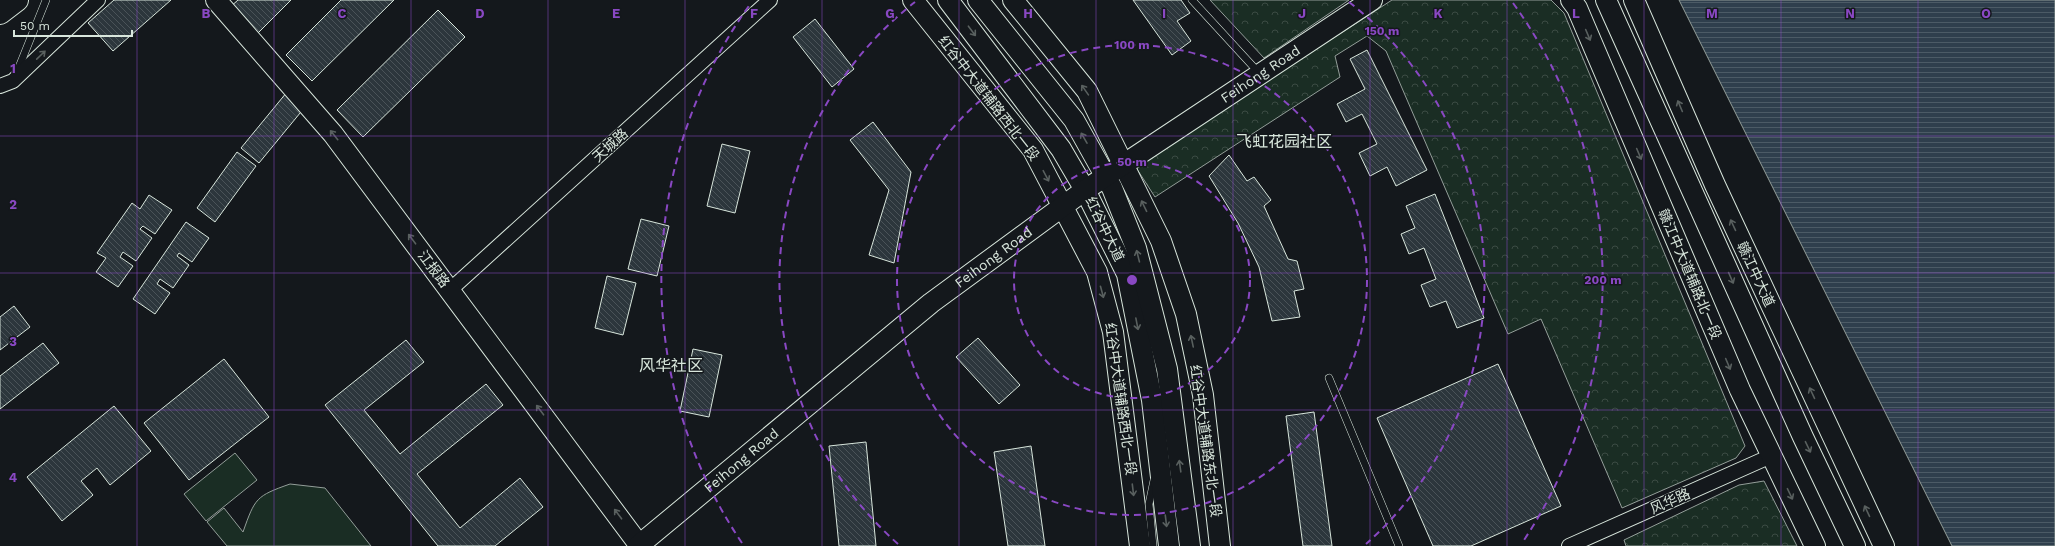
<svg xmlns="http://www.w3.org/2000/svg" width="2055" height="546" viewBox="0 0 2055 546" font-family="'Work Sans','Noto Sans SC',sans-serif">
  <defs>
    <pattern id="park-crowns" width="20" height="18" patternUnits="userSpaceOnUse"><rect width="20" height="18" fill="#1a2d24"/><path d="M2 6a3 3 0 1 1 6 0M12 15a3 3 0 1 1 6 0" fill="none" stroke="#3b4b43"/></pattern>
    <pattern id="water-rules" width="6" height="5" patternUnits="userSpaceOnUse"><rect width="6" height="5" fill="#2f3f4d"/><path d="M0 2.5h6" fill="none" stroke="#4c5b66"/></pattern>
    <pattern id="building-back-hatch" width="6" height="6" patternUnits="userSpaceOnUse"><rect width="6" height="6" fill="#2c363c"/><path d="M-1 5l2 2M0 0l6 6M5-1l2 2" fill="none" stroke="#4a5358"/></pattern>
  </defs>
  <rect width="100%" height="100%" fill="#14181c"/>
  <path fill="url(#park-crowns)" stroke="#939e99" d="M1210 0H1349L1264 58Z
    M1392 0H1551L1564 13 1745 446 1736 458 1622 508 1541 319 1508 334 1386 51 1367 36 1335 56 1340 77 1155 197 1135 166Z
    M1764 481 1797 546H1626L1624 540 1739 485Z"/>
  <path fill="#1a2d24" stroke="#939e99" d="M235 453 257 480 206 521 184 494Z
    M290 484 325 488 371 546H227L207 522 224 508 243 532C255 498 256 496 290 484Z"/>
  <path fill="url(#water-rules)" stroke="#939e99" d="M1679 0H2055V546H1952Z"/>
  <path fill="url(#building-back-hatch)" stroke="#d8e6dc" d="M114 0H171L113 51 88 23Z
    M238 0H291L256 35 229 8Z
    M341 0H394L312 81 286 55Z
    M1133 0H1181L1190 13 1177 21 1191 41 1172 55Z
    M438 10 465 37 363 137 337 110Z
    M815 19 854 69 832 87 793 37Z
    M1367 50 1427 170 1396 186 1387 167 1370 176 1359 153 1377 144 1362 114 1346 122 1337 104 1365 89 1350 59Z
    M287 92 305 107 259 163 241 148Z
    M873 122 911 172 894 263 869 255 889 190 850 140Z
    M722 144 750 151 735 213 707 206Z
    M237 152 256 166 215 222 197 208Z
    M1229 155 1247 181 1254 177 1271 200 1264 206 1288 259 1297 261 1304 289 1294 291 1300 317 1272 321 1259 267 1238 223 1209 176Z
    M1435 194 1484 318 1457 328 1446 301 1430 307 1421 285 1436 279 1424 248 1409 254 1401 234 1415 228 1406 206Z
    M149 195 172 210 155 234 143 226 140 229 152 238 136 261 123 252 120 257 133 266 118 287 96 272 106 258 97 253 132 203 140 209Z
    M641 219 669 226 657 276 628 269Z
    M186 222 209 238 192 262 179 253 177 256 189 265 173 288 160 279 157 284 170 293 155 314 133 299Z
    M607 276 636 283 623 335 595 328Z
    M14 306 30 327 0 350V317Z
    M978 338 1020 385 999 404 956 357Z
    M406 340 424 362 364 410 400 454 486 384 503 405 417 474 460 528 520 478 543 507 495 546H438L325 405Z
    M43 343 59 363 0 409V376Z
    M693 349 722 355 709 417 680 411Z
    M224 359 269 417 189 480 144 423Z
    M1498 364 1561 506 1471 546H1433L1377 418Z
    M114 406 151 451 110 485 97 468 81 481 93 495 62 521 27 477Z
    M1314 412 1332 546H1303L1286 416Z
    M866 442 876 546H839L829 446Z
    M1031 446 1045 546H1008L994 452Z"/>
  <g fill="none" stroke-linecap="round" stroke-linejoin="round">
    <g stroke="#d8e6dc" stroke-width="8">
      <path id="lane" d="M1192 0 1260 74
        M17 72 46 0
        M1329 378 1399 546
        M1153 546 1149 504 1154 480"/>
    </g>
    <g stroke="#d8e6dc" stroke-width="16">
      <path id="street" d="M0 86 13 81 98 0
        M450 290 770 0
        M1569 546 1771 456"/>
    </g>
    <g stroke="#d8e6dc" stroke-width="22">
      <g id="secondary">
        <path d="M216 0 333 134 640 546"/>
        <path d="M913 0 1033 150 1097 272 1113 332 1140 546"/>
        <path d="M948 0 1061 149 1085 190 1127 274 1152 400 1169 546"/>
        <path d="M978 0 1074 120 1112 188 1136 248 1167 369 1190 546"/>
        <path d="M1013 0 1087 91 1161 241 1186 314 1203 395 1220 546"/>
        <path d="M1571 0 1577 8 1740 390 1815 546"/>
        <path d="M1606 0 1803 437 1855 546"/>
        <path d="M1634 0 1715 185 1884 546"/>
        <path id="s1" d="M638 546 931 303 1085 190 1372 0"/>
      </g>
    </g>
    <g stroke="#d8e6dc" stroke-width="24">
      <path id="highway" d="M0 13 17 0"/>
    </g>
    <use href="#lane" stroke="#14181c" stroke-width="7"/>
    <use href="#street" stroke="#14181c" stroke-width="14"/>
    <use href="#secondary" stroke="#14181c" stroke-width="20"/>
    <use href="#highway" stroke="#14181c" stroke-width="22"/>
  </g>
  <defs><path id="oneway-shaft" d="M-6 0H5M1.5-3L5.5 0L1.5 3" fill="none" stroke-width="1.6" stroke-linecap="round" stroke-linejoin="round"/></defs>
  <g stroke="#59605f">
    <use href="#oneway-shaft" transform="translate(972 31) rotate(53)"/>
    <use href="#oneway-shaft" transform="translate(1588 35) rotate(67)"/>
    <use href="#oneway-shaft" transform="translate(41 55) rotate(-44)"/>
    <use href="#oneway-shaft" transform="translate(1085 90) rotate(-125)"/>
    <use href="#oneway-shaft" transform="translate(1680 106) rotate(-113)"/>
    <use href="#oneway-shaft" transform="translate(334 135) rotate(-129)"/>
    <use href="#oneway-shaft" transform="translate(1084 138) rotate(-120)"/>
    <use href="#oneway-shaft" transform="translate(1639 154) rotate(67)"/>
    <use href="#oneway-shaft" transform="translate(1046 176) rotate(62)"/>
    <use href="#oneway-shaft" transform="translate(1144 206) rotate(-116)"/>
    <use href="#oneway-shaft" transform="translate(1733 225) rotate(-115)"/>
    <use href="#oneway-shaft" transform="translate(412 239) rotate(-127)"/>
    <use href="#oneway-shaft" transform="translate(1138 256) rotate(-104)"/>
    <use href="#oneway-shaft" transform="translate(1731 278) rotate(66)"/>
    <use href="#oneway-shaft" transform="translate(1102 292) rotate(75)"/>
    <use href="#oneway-shaft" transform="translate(1137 324) rotate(79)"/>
    <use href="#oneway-shaft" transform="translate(1192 341) rotate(-102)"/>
    <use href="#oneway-shaft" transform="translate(1728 364) rotate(67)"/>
    <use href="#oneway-shaft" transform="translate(1812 393) rotate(-115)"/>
    <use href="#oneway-shaft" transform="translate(540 410) rotate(-127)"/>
    <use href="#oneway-shaft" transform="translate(1808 447) rotate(64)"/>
    <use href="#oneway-shaft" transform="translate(1180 466) rotate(-98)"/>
    <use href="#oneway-shaft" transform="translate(1133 490) rotate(83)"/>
    <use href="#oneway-shaft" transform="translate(1790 494) rotate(64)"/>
    <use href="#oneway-shaft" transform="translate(1867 511) rotate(-115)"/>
    <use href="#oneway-shaft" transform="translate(618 514) rotate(-127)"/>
    <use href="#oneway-shaft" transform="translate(1166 521) rotate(83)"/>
  </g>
  <path fill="none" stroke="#8948c3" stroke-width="1" stroke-opacity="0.55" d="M137 0V546M274 0V546M411 0V546M548 0V546M685 0V546M822 0V546M959 0V546M1096 0V546M1233 0V546M1370 0V546M1507 0V546M1644 0V546M1781 0V546M1918 0V546M0 136H2055M0 273H2055M0 410H2055"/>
  <g fill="none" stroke="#8948c3" stroke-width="2" stroke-dasharray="7 5">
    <circle cx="1132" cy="280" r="118"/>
    <circle cx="1132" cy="280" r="235"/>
    <path d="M898 544A353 353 0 0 1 915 2M1349 2A353 353 0 0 1 1366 544"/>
    <path d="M742 543A471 471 0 0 1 751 3M1513 3A471 471 0 0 1 1522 543"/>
  </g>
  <g text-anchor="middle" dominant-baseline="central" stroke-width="3" stroke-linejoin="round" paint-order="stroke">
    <g font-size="14" fill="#d8e6dc" stroke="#14181c">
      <text stroke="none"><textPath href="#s1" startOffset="782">Feihong Road</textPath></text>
      <text transform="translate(989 98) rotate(52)">红谷中大道辅路西北一段</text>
      <text transform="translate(610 145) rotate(-42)">天城路</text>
      <text transform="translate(1105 229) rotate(64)">红谷中大道</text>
      <text stroke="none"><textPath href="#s1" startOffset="458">Feihong Road</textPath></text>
      <text transform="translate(434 269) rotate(53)">江报路</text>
      <text transform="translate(1690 274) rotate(67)">赣江中大道辅路北一段</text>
      <text transform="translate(1756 274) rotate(65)">赣江中大道</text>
      <text transform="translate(1121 399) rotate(82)">红谷中大道辅路西北一段</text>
      <text transform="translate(1206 441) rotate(82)">红谷中大道辅路东北一段</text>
      <text stroke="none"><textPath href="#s1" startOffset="134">Feihong Road</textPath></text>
      <text transform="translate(1670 501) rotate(-24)">风华路</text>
    </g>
    <g font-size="16" fill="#d8e6dc" stroke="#14181c">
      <text x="1284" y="141">飞虹花园社区</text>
      <text x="671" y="365">风华社区</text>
    </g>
  </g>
  <g font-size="13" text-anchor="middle" font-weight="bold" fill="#8948c3" stroke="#14181c" stroke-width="3" stroke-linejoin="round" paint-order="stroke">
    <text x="206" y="18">B</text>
    <text x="342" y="18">C</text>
    <text x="480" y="18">D</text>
    <text x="616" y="18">E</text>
    <text x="754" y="18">F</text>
    <text x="890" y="18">G</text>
    <text x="1028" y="18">H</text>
    <text x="1164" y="18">I</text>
    <text x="1302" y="18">J</text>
    <text x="1438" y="18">K</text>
    <text x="1576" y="18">L</text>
    <text x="1712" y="18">M</text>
    <text x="1850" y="18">N</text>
    <text x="1986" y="18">O</text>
    <text x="13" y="73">1</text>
    <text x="13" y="209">2</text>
    <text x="13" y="346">3</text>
    <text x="13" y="482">4</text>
  </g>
  <circle cx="1132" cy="280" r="6" fill="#8948c3" stroke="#14181c" stroke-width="2"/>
  <g font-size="12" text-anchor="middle" font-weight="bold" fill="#8948c3" stroke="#14181c" stroke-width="3" stroke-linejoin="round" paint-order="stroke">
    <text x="1382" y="35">150 m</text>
    <text x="1132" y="49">100 m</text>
    <text x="1132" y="166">50 m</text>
    <text x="1603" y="284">200 m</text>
  </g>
  <path d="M14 30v6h118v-6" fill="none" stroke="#d8e6dc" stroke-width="2"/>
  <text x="20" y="30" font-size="12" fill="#d8e6dc" stroke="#14181c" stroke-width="3" paint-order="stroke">50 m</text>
</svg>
